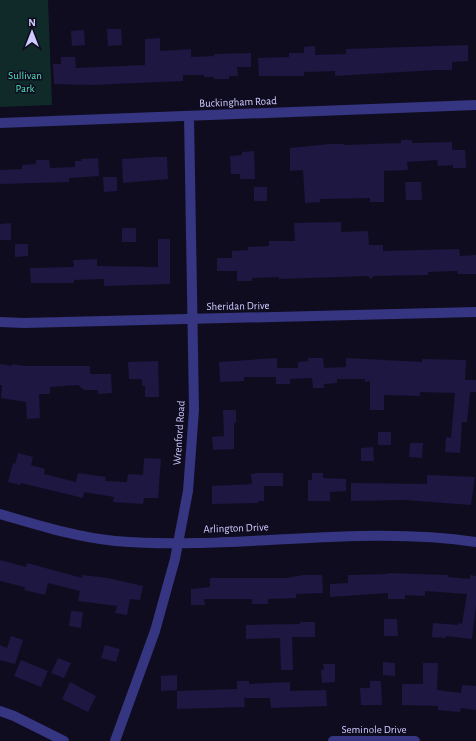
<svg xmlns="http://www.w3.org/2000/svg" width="476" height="741" viewBox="0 0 476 741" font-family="'Alegreya Sans',sans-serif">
  <rect width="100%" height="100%" fill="#0f0c20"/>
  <path fill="#0f2a28" d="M0 0H48L52 105 0 107Z"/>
  <path fill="#1e1741" d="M107 29H121L122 45 108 46Z
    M84 30 85 45 72 46 71 31Z
    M160 38V51L191 49V57L214 56V54L251 53V67H237L238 76H229V79H214V77H204V75H183V81L91 85 54 84 53 64H61V57H75L76 68 145 65V39Z
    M468 45V61L452 62V70H435L335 76V71L304 72V76H259L258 58 289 57V53H304V47L315 46V55L346 54V49Z
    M401 140H412V143L452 142V150H465L466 168H453V165L438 166 437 160 407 162 408 170 384 171V202H370V198L320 199V202L305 203 303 170 290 171V148L330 144H344V145L401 143Z
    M254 151 255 179H240V174H231L230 156 242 155V152Z
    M153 157H167L168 179 123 183 122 159Z
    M98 158 99 176 69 178V182L0 184V170L22 169V165L36 164V160H49L50 168 75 167V161H82L81 159Z
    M103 177H117V191L104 192Z
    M405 182H421L422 200H406Z
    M254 187H267V201H254Z
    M341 222V232L368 231 369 245H383V251L459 249 460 256 476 255V274H458L457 271 428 272V275L374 276 370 279 368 276 279 279V277L252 278V281H237V271H217V258H232V251L248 250V247L269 246V241H295L294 223Z
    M11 223V240H0V224Z
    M122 228H136V242H122Z
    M158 239H170V284L104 286V279L74 280V283H31L30 268 74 267 73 260 97 259V266L158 267Z
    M15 244H28V256L15 257Z
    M277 358V368H298V362L308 361V358H323L324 368 346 367V358L422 362V359L466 360 465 380H476V392H470L467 422H462L460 453 445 452 446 437 451 438 455 393 420 392V396L384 395V410H370V381L365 382V379H337V383L324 384V388H313L312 378 290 379V384H276V377H244V381L220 382 219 362Z
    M158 361 159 397H145V386H142V379H129L128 362Z
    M0 364 12 366V364L25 366H90V374H111L112 393 98 394V390H84L78 385 50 387V394H39L40 418 27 419 26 402 1 398 2 385H0Z
    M223 410H236V423H234V449L213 450 212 437 224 436Z
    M378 432H391V445H378Z
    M410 443H423L422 458 409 457Z
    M373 447 374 461H361V448Z
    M18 453 33 457 31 465 45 469 44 474 76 482 78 473 106 477 105 481 127 482 128 474 143 475 144 458 161 459 158 498H144L143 504 113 502 114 497 84 492 83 498 21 483 20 485 8 482 13 463 15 464Z
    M257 473H283V486H264V501H258V503L212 504V486L252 484 251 474Z
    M312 473H323V478L346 479V491L330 492V501H308V480H312Z
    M427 475 475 477 471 505 405 500 351 501V483L427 484Z
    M0 560 26 567 27 563 82 578V575L108 578 143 586 140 600 130 599 127 615 115 613 117 606 78 601 80 591 48 583 45 595 24 590 25 587 0 581Z
    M388 573 448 575V577L470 579V575L476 576V605L472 639 446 636V638L432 637 433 623 458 625V623L462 624 467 594 425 591V596L405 595V599H388V593L330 597V584L348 583V575L388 574Z
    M303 575H322L323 593 296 594V598L268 599V604H252V599H204L205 605H191V589L210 587V578H287Z
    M71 611 83 612 81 628 69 626Z
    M384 619H397L398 636H384Z
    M300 622H315V637H292L293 670H281L280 638 246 639V625L300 624Z
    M11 636 23 640 15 664 0 660V645L7 648Z
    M105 645 120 649 116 662 101 658Z
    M58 658 71 663 64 678 51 673Z
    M21 660 48 671 41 687 14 676Z
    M383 662 395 663V676L383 675Z
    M423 663H438L437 690 461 693 462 685 476 686V710L461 708 460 712 438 710V706L402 705V684H423Z
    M323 664H335V682L322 683 321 670 324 669Z
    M177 675V690L161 691V676Z
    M237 681H249V684L290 682V691L326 690 327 706 271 708 270 698H244L245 707 177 709V691L237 689Z
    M370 681H381L382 705H361L360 688H370Z
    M70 682 96 696 88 712 62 699Z"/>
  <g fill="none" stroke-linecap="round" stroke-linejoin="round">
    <path stroke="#353581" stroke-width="10" d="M0 123 476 105
      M0 322 24 323 476 312
      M0 514C38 525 75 537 115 541 233 551 359 524 476 542
      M0 711 14 716 64 741
      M115 741 155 631 175 559 188 491 194 410 189 116
      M333 741H415"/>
  </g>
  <g text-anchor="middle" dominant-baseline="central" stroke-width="3" stroke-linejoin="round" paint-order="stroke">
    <g font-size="11" fill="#54e2b9" stroke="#0f0c20">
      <text x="25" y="75">Sullivan<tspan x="25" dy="13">Park</tspan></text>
    </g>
    <g font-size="11" fill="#cfcbff" stroke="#0f0c20">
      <text transform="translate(238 102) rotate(-2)">Buckingham Road</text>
      <text transform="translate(238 306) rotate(-1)">Sheridan Drive</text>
      <text transform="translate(179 433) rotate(-86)">Wrenford Road</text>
      <text transform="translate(236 528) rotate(-2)">Arlington Drive</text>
      <text x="374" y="729">Seminole Drive</text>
    </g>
  </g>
  <g transform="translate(32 32)" stroke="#0f0c20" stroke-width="3" paint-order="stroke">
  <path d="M0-3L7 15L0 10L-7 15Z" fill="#cfcbff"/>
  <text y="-6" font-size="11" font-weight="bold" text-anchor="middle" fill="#cfcbff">N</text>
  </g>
</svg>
